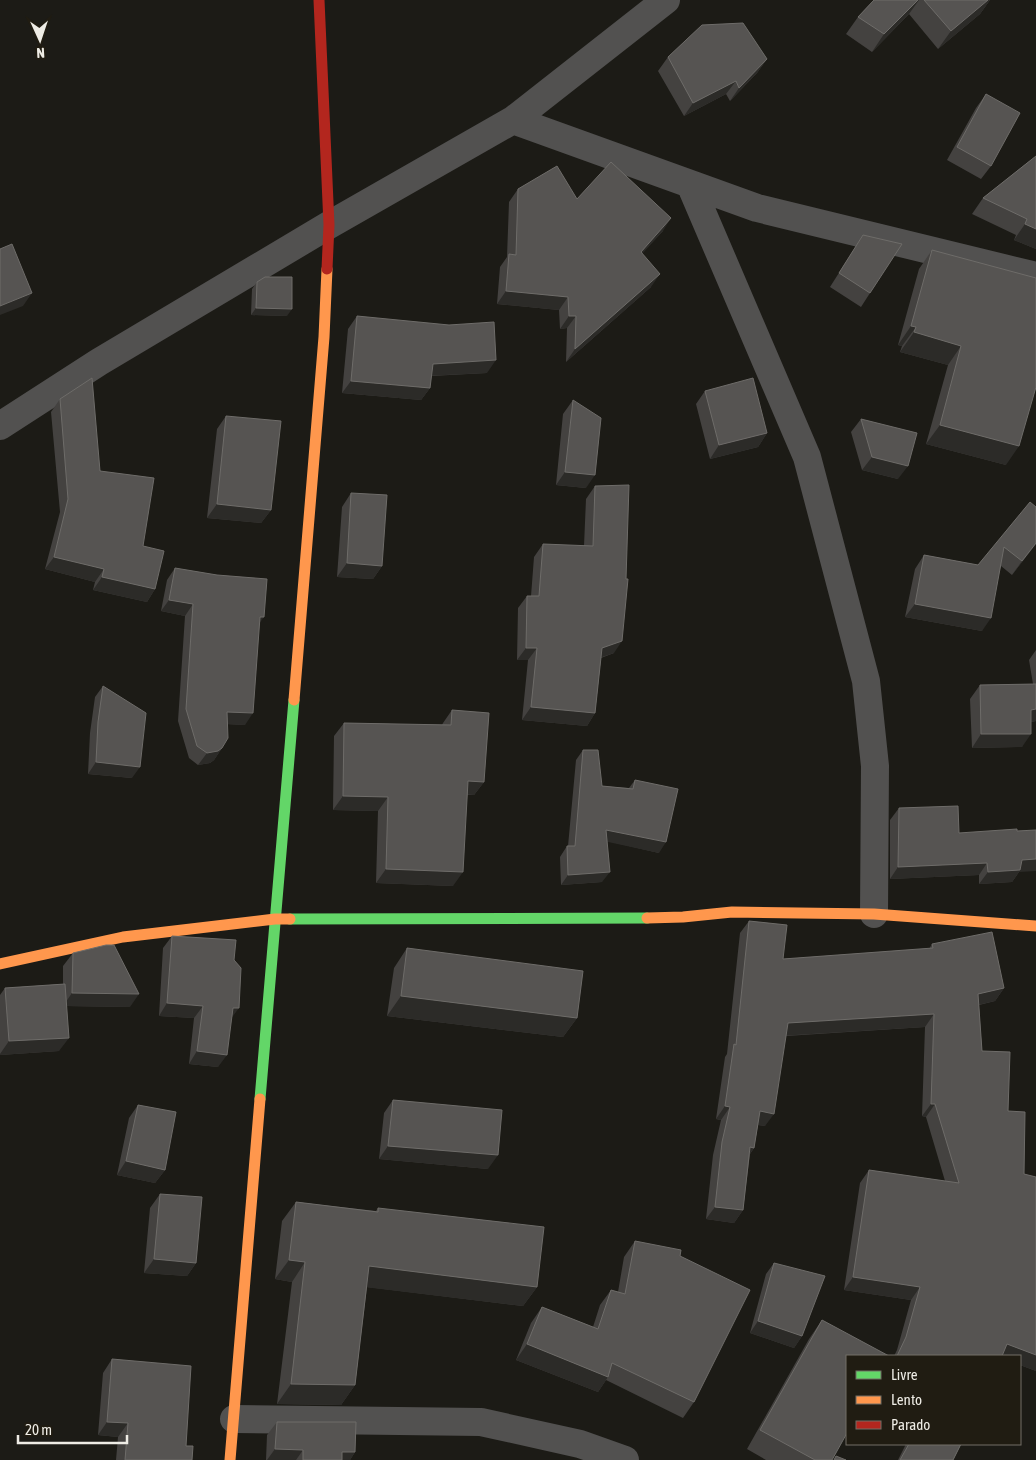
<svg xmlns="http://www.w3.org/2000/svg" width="1036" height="1460" viewBox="0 0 1036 1460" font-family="'Asap Condensed',sans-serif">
  <rect width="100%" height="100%" fill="#1c1b16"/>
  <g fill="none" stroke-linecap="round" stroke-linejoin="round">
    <path stroke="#525150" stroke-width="28" d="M513 120 757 208 1036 276
      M690 184 807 457 866 681 875 766 874 914
      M0 426 99 362 329 225 513 120 666 0
      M234 1419 481 1422 580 1444 625 1460"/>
    <path stroke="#63d668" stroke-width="11" d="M290 919 647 918
      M260 1099 294 700"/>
    <path stroke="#ff974d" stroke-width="11" d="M294 700 324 337 327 269
      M647 918 683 917 732 912 874 914 1036 926
      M0 964 123 937 275 919H290
      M230 1460 260 1099"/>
    <path stroke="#b3261e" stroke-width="11" d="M319 0 329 225 327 269"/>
  </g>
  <path fill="#444240" d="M874 0H990L980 14 938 49 909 14 872 52 846 34 858 17Z
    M668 57 767 59 757 73 730 101 726 94 684 116 658 71Z
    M986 94 991 166 981 179 947 160 976 108Z
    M1036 156V249L1014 240 1016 235 972 214 983 198Z
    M518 189 577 199 663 231 642 253 651 287 566 362 567 328 560 329 559 310 497 304 500 267 507 257 509 202Z
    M863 235 870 293 861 307 830 287Z
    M932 250 1006 465 926 444 948 365 900 352 902 346 898 345 919 269Z
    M257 282 287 316 251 315 252 289Z
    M357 316 487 373 431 376 430 388 421 400 342 393 348 329Z
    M705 391 767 433 758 447 710 459 696 404Z
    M60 399 143 546 155 589 147 602 93 590 95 582 45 569 60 512 51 412Z
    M573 400 586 488 556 485 563 414Z
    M226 416 271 510 261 523 207 518 217 429Z
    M861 419 898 479 862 470 851 432Z
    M595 486 614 653 601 658 595 713 587 726 522 720 528 660H517L518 608 527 596H531L534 557 543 544 584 546 586 499Z
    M351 493 382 566 373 579 337 577 342 507Z
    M1036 507V544L1012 575 1001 566 982 631 905 617 915 569 924 555 978 565Z
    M175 568 259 623 245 725 228 724 222 748 214 760 210 763 198 765 189 758 178 721 185 616 161 611 167 580Z
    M1036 650V721L1031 722 1022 747 972 748 970 699 980 685 1033 684 1029 660Z
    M103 686 132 778 88 774 90 733 95 697Z
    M452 710 484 782 474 795H467L453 886 376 883 378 811 333 810 334 736 344 723 442 725 443 723Z
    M583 750 602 786 629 788 635 780 659 853 607 841 602 882 561 885 560 857 567 846H568L576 760Z
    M899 808 959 833 1019 872 1012 882 979 884V875L890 879V820Z
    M749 921 783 959 929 949 932 944 1004 988 995 1001 979 1005 982 1051 1008 1111 1024 1174 1036 1177V1371L1020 1365V1356H894L897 1350 911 1300 844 1290 860 1183 869 1170 945 1181 926 1117 922 1116 925 1027 786 1036 765 1126 758 1125 754 1148 750 1154 743 1210 734 1223 706 1219 713 1155 721 1120 716 1119 725 1057 727 1054 740 933Z
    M172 936 231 1019 218 1067 189 1064 194 1018 159 1016 163 948Z
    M407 948 577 1018 563 1037 387 1016 394 968Z
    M73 953 130 1007 67 1006 59 1051 0 1055V995L5 988 63 984V966Z
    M393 1100 488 1169 379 1159 384 1113Z
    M138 1105 165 1170 155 1183 117 1175 129 1118Z
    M160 1194 196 1263 187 1276 144 1273 150 1208Z
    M296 1202 376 1211 378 1208 537 1287 523 1306 367 1287 355 1385 341 1405 277 1404 292 1282 275 1279 282 1221Z
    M635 1241 680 1256 694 1402 683 1418 606 1380 598 1392 516 1360 531 1323 542 1307 593 1327 600 1305 611 1290 618 1292 624 1257Z
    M774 1263 802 1336 794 1348 750 1333 766 1274Z
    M822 1320 832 1460H766L747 1449 809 1339Z
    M112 1359 186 1446 192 1460H116L118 1437 98 1435 103 1373Z
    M277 1422 355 1452 350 1460H266L267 1435Z
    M906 1444H961L953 1460H898Z"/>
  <path fill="#2c2b28" d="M918 0H919L909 14 872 52 884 34Z
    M988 0H990L980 14 938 49 951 31Z
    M767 59 757 73 730 101 739 88Z
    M736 81 726 94 684 116 693 103Z
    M671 218 663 231 632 265 641 252Z
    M1025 224 1036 229V249L1014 240Z
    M660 274 651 287 566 362 575 349Z
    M506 291 568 297 559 310 497 304Z
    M32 293 23 306 0 315V306Z
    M256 308 292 309 287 316 251 315Z
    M569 316H576L567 328 560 329Z
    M911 326 916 327 902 346 898 345Z
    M914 332 961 346 948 365 900 352Z
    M496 360 487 373 424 376 433 364Z
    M351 381 430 388 421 400 342 393Z
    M940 425 1019 446 1006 465 926 444Z
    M767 433 758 447 710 459 719 445Z
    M872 457 908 466 898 479 862 470Z
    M565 472 595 475 586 488 556 485Z
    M217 504 271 510 261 523 207 518Z
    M1036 543V544L1012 575 1022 561Z
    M54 557 104 569 95 582 45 569Z
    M347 563 382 566 373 579 337 577Z
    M102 577 155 589 147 602 93 590Z
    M169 600 193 604 185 616 161 611Z
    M915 604 991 618 982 631 905 617Z
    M260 617H264L255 629Z
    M622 641 614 653 593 660 602 648Z
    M526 648H537L528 660H517Z
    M531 707 595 713 587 726 522 720Z
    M1036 709V721L1021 724 1031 710Z
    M227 712 253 713 245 725 219 724Z
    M981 734H1031L1022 747 972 748Z
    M222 748 214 760 210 763 198 765 207 753Z
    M96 762 140 767 132 778 88 774Z
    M468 781 484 782 474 795 458 794Z
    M343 796 388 797 378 811 333 810Z
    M606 830 666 842 659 853 599 840Z
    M1036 859V871L1019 872 1012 882 979 884 988 872 1022 860Z
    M987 863 979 875 890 879 898 867Z
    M386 869 463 872 453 886 376 883Z
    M610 872 602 882 561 885 568 875Z
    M1004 988 995 1001 969 1007 978 994Z
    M72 993 139 994 130 1007 63 1006Z
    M401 996 577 1018 563 1037 387 1016Z
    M167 1003 203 1006 194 1018 159 1016Z
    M233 1008H239L230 1020Z
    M934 1014 925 1027 779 1036 788 1023Z
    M69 1038 59 1051 0 1055V1054L9 1041Z
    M197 1051 227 1055 218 1067 189 1064Z
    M931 1104H935L926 1117 922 1116Z
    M725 1106 730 1107 721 1120 716 1119Z
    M760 1111 774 1114 765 1126 751 1124Z
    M388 1146 498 1155 488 1169 379 1159Z
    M750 1147 754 1148 745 1161Z
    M126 1161 165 1170 155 1183 117 1175Z
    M715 1207 743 1210 734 1223 706 1219Z
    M154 1259 196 1263 187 1276 144 1273Z
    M289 1260 305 1262 292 1282 275 1279Z
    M369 1266 537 1287 523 1306 356 1286Z
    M853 1277 920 1287 911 1300 844 1290Z
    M758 1321 802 1336 794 1348 750 1333Z
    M527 1344 608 1377 598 1392 516 1360Z
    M1007 1344 1036 1355V1371L1020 1365V1356H998Z
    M291 1384 355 1385 341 1405 277 1404Z
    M107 1422 128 1423 118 1437 98 1435Z
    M275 1449 303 1450 296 1460H267Z
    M342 1452H355L350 1460H336Z"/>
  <path fill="#565452" stroke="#6e6c69" d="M874 0H918L884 34 858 17Z
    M924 0H988L951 31Z
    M743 23 767 59 739 88 736 81 693 103 668 57 702 25Z
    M986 94 1020 113 991 166 957 147Z
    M1036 156V229L1025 224 1027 219 983 198Z
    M611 162 671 218 641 252 660 274 575 349 576 316H569L568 297 506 291 509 254 516 255 518 189 557 166 577 199Z
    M863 235 902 244 870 293 839 273Z
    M12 244 32 293 0 306V249Z
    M932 250 1036 278V387L1019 446 940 425 961 346 914 332 916 327 911 326Z
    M265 277H292V309L256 308 257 282Z
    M357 316 449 325 494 322 496 360 433 364 430 388 351 381Z
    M92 378 100 471 154 478 143 546 164 551 155 589 102 577 104 569 54 557 68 499 60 399Z
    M753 378 767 433 719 445 705 391Z
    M573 400 601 418 595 475 565 472Z
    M226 416 281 421 271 510 217 504Z
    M861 419 917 433 908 466 872 457Z
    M629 485 626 579H628L622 641 602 648 595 713 531 707 537 648H526L527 596H539L543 544 593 546 595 486Z
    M351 493 387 495 382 566 347 563Z
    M1030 502 1036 507V543L1022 561 1004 547 991 618 915 604 924 555 978 565Z
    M175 568 217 575 267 579 264 617H260L253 713 227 712 228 738 222 748 218 751 207 753 197 746 186 709 193 604 169 600Z
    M1036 684V709L1031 710V734H981L980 685Z
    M103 686 146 713 140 767 96 762 98 722Z
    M452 710 489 713 484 782 468 781 463 872 386 869 388 797 343 796 344 723 451 725Z
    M583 750H598L602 786 633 789 635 780 678 789 666 842 606 830 610 872 568 875 567 846H575Z
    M958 806 959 833 1017 829V831L1036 830V859L1022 860 1020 870 988 872 987 863 898 867 899 808Z
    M749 921 787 925 783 959 933 948 932 944 992 932 1004 988 978 994 982 1051 1010 1052 1008 1111 1025 1112 1024 1174 1036 1177V1355L1007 1344 1002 1356H897L906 1337 920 1287 853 1277 869 1170 959 1183 935 1104H931L934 1014 788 1023 774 1114 760 1111 754 1148 750 1147 743 1210 715 1207 722 1142 730 1107 725 1106 734 1044 736 1045Z
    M172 936 236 940 234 960 241 968 239 1008H233L227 1055 197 1051 203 1006 167 1003Z
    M106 945H114L139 994 72 993 73 953Z
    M407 948 583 971 577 1018 401 996Z
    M65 984 69 1038 9 1041 5 988Z
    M393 1100 502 1110 498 1155 388 1146Z
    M138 1105 176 1112 165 1170 126 1161Z
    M160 1194 202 1197 196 1263 154 1259Z
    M296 1202 378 1212V1208L544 1227 537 1287 369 1266 355 1385 291 1384 305 1262 289 1260Z
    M635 1241 681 1250 680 1256 750 1290 694 1402 612 1363 608 1377 527 1344 542 1307 598 1329 611 1290 625 1294Z
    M774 1263 825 1276 802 1336 758 1321Z
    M822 1320 889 1356H847V1433L832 1460H815L760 1430Z
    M112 1359 191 1366 186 1446H193L192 1460H125L128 1423 107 1422Z
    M277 1422H356L355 1452H342V1460H303V1450L275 1449Z
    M909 1444H961L953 1460H900Z
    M836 1456 846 1460H834Z"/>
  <rect x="846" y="1355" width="175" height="90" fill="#201c12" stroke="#726f66"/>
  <rect x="856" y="1371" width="25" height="8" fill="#63d668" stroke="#726f66"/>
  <text x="891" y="1380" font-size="15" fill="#eeece5">Livre</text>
  <rect x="856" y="1396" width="25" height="8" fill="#ff974d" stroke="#726f66"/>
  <text x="891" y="1405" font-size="15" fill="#eeece5">Lento</text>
  <rect x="856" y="1421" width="25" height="8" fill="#b3261e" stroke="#726f66"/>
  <text x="891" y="1430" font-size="15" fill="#eeece5">Parado</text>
  <g transform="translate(40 40) rotate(177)" stroke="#201c12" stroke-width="4" paint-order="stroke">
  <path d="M0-4L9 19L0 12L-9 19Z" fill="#eeece5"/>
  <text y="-8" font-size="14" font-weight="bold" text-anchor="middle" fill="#eeece5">N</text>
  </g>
  <path d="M18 1435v8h109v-8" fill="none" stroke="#eeece5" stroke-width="2.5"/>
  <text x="25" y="1435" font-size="15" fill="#eeece5" stroke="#201c12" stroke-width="4" paint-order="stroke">20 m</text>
</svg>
